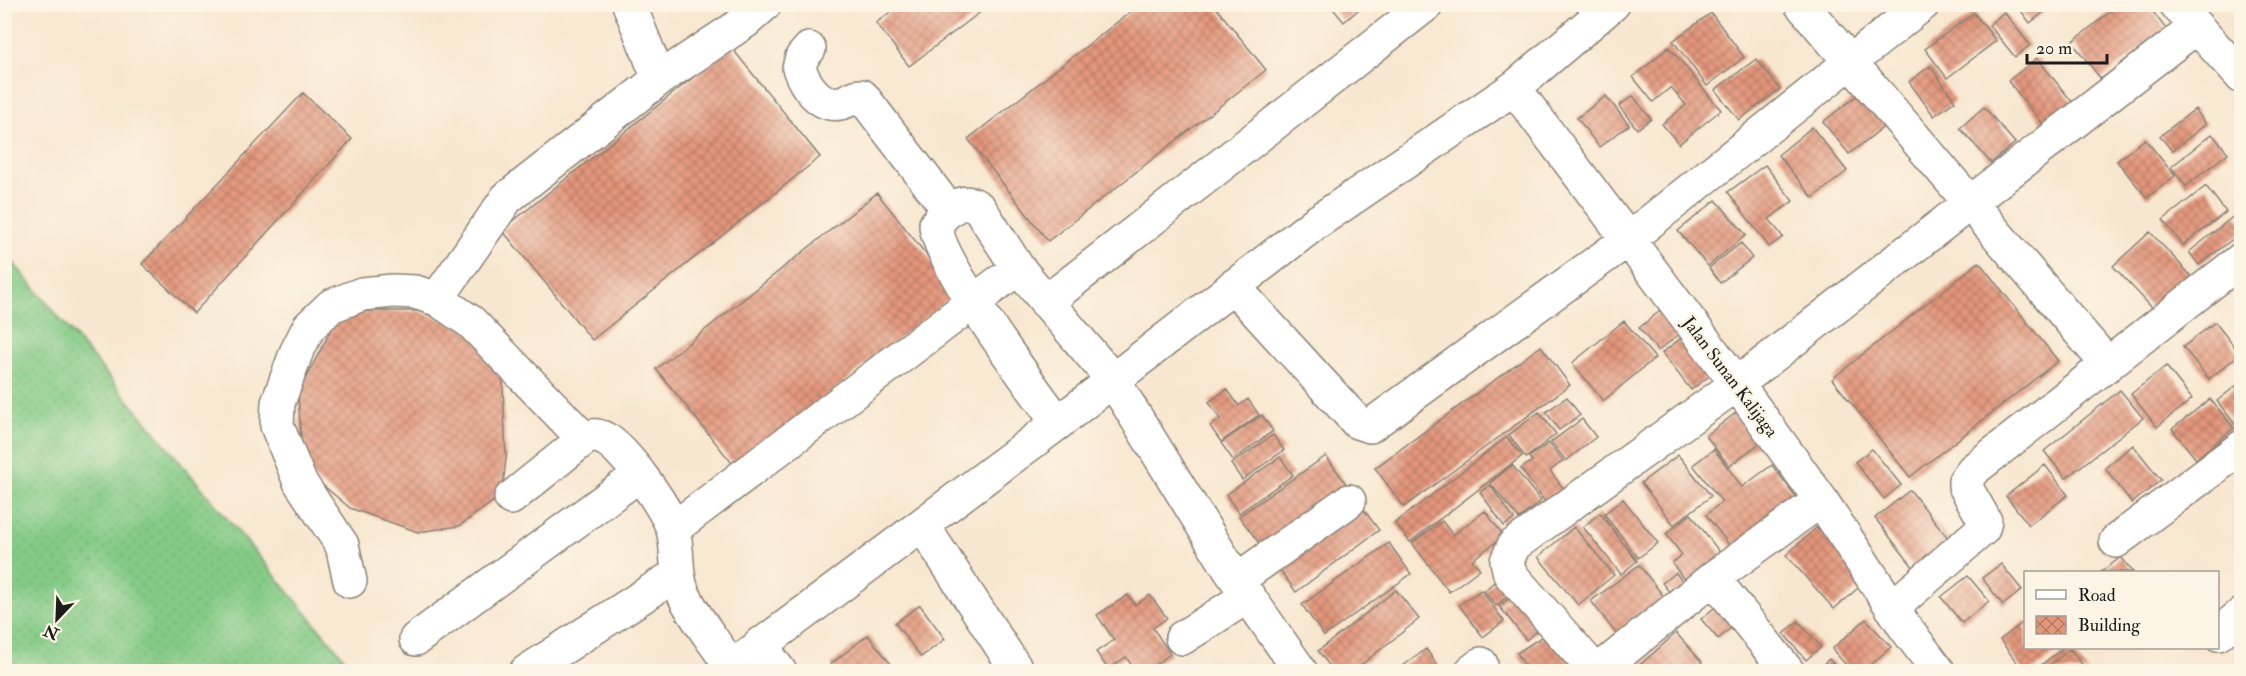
<svg xmlns="http://www.w3.org/2000/svg" width="2246" height="676" viewBox="0 0 2246 676" font-family="'IM FELL Double Pica',serif">
  <defs>
    <pattern id="grass-dots" width="8" height="8" patternUnits="userSpaceOnUse" patternTransform="scale(1.5)"><rect width="8" height="8" fill="#83ca85"/><path d="M2 2h.1M6 6h.1" fill="none" stroke="#71ad72" stroke-width="1.8" stroke-linecap="round"/></pattern>
    <pattern id="building-cross-hatch" width="8" height="8" patternUnits="userSpaceOnUse" patternTransform="scale(1.5)"><rect width="8" height="8" fill="#e4977c"/><path d="M0 0l8 8M0 8l8-8" fill="none" stroke="#b87a65"/></pattern>
  </defs>
  <rect width="100%" height="100%" fill="#fcf5e5"/>
  <filter id="ink" filterUnits="userSpaceOnUse"><feTurbulence type="fractalNoise" baseFrequency=".0167" numOctaves="2"/><feDisplacementMap in="SourceGraphic" scale="12" xChannelSelector="R" yChannelSelector="G"/><feConvolveMatrix kernelMatrix="1 2 1 2 8 2 1 2 1" color-interpolation-filters="sRGB"/></filter>
  <filter id="wash" filterUnits="userSpaceOnUse"><feTurbulence type="fractalNoise" baseFrequency=".008" numOctaves="4" result="noise"/><feDisplacementMap in="SourceGraphic" scale="24" xChannelSelector="R" yChannelSelector="G"/><feGaussianBlur stdDeviation="1.35" result="paint"/><feColorMatrix in="noise" values="0 0 0 0 0 0 0 0 0 0 0 0 0 0 0 0 0 1.4 0 .05"/><feComposite in="paint" operator="in"/></filter>
  <g filter="url(#wash)">
    <rect width="100%" height="100%" fill="#f8e7d0"/>
    <path fill="url(#grass-dots)" stroke="#507350" stroke-width="1.5" d="M4 253H5L355 671H5Z"/>
    <g id="blocks">
      <path fill="url(#building-cross-hatch)" d="M901 4H991L909 66 876 23Z
        M1329 4H1365L1344 22Z
        M2016 4H2054L2030 23Z
        M2120 4H2147L2166 29 2101 79 2072 42Z
        M1139 5H1214L1266 70 1048 241 968 139Z
        M2004 12 2030 45 2015 57 1989 25Z
        M1711 13 1744 57 1707 86 1673 41Z
        M1974 13 1996 41 1947 78 1925 49Z
        M731 47 820 157 592 340 502 230Z
        M1669 47 1721 110 1679 144 1662 124 1686 105 1671 87 1653 102 1633 77Z
        M2037 58 2077 108 2048 130 2008 81Z
        M1756 59 1780 89 1739 120 1715 90Z
        M1930 66 1955 101 1934 116 1909 82Z
        M1869 86 1895 118 1849 154 1823 122Z
        M303 93 352 139 194 313 142 264Z
        M1606 96 1629 125 1599 147 1577 118Z
        M1633 96 1651 119 1637 129 1619 106Z
        M1984 107 2015 143 1991 163 1960 128Z
        M2195 109 2206 124 2172 151 2160 136Z
        M1812 127 1847 171 1813 198 1778 155Z
        M2212 134 2228 153 2186 186 2171 167Z
        M2145 139 2175 176 2147 198 2117 161Z
        M1765 165 1793 201 1769 219 1783 237 1769 247 1728 192Z
        M2206 186 2226 212 2183 245 2163 220Z
        M877 193 957 293 736 468 656 369Z
        M1716 200 1746 235 1708 266 1678 231Z
        M2235 215 2242 223V232L2199 265 2189 252Z
        M2150 232 2195 280 2158 314 2113 266Z
        M1741 243 1752 258 1720 283 1709 268Z
        M1979 262 2058 361 1910 477 1832 379Z
        M1672 301 1691 325 1658 351 1639 328Z
        M341 311H419L471 331 502 364 506 458 502 495 459 526 418 532 350 508 312 476 302 454 298 393Z
        M1624 321 1655 358 1603 401 1572 363Z
        M2215 322 2240 354 2209 379 2183 347Z
        M1693 329 1722 366 1691 390 1662 353Z
        M1541 346 1570 385 1404 507 1375 468Z
        M2166 366 2192 399 2157 427 2131 394Z
        M2237 385 2242 391V419L2235 424 2217 401Z
        M1227 389 1239 406 1248 399 1259 415 1221 442 1210 426 1220 419 1209 402Z
        M2120 390 2143 418 2066 478 2044 451Z
        M1567 397 1580 415 1559 430 1546 412Z
        M2210 399 2234 428 2196 459 2172 429Z
        M1539 412 1556 434 1526 458 1509 435Z
        M1737 412 1761 442 1729 466 1706 436Z
        M1262 415 1273 431 1233 460 1221 443Z
        M1582 419 1596 437 1566 461 1551 442Z
        M1273 435 1284 450 1242 480 1231 464Z
        M1507 437 1522 456 1410 542 1395 523Z
        M1549 443 1563 461 1550 471 1567 493 1548 506 1521 469 1532 461 1529 457Z
        M2133 445 2161 480 2132 503 2105 468Z
        M1714 449 1742 487 1772 465 1800 502 1734 551 1706 515 1722 502 1693 465Z
        M1872 449 1901 485 1884 499 1855 462Z
        M1678 455 1711 496 1674 525 1641 483Z
        M1326 456 1347 485 1261 546 1239 516Z
        M1280 457 1293 475 1239 513 1226 495Z
        M1512 465 1541 501 1519 519 1490 483Z
        M2045 465 2068 495 2029 525 2006 496Z
        M1490 485 1514 519 1504 526 1480 492Z
        M1910 490 1953 544 1917 572 1875 518Z
        M1623 499 1658 543 1638 558 1604 514Z
        M1358 502 1379 530 1296 592 1275 564Z
        M1485 511 1504 536 1472 560 1480 569 1449 592 1412 543 1442 521 1453 535Z
        M1600 513 1637 561 1621 574 1583 527Z
        M1691 514 1724 558 1688 585 1672 563 1682 555 1666 534Z
        M1574 527 1614 575 1578 605 1538 557Z
        M1817 527 1865 582 1834 609 1786 555Z
        M1389 543 1411 574 1324 636 1302 605Z
        M2121 557 2133 572H2101Z
        M2001 564 2022 590 2003 605 1982 578Z
        M1639 565 1672 607 1624 644 1591 601Z
        M1505 572 1518 587 1496 606 1484 591Z
        M1676 573 1688 589 1675 599 1662 583Z
        M1968 576 1989 601 1962 623 1941 597Z
        M1521 589 1548 622 1526 640 1499 606Z
        M1396 590 1419 619 1352 672H1334L1318 651Z
        M1481 590 1504 621 1483 637 1459 605Z
        M1128 595 1135 605 1150 595 1167 618 1153 628 1170 654 1145 672H1136L1126 657 1108 669 1096 652 1114 640 1097 615Z
        M1722 601 1739 621 1718 639 1701 619Z
        M920 605 945 639 921 657 895 623Z
        M1866 619 1891 647 1863 672H1852L1832 649Z
        M2026 620V648H2063L2032 672H2024L2000 640Z
        M1798 621 1821 647 1806 660 1784 634Z
        M1558 626 1581 661 1566 672H1529L1517 653Z
        M1676 633 1702 662 1691 672H1646L1640 665Z
        M868 635 897 672H837L831 664Z
        M1426 649 1442 672H1395Z
        M2070 649 2088 672H2042Z
        M1829 659 1841 672H1815Z"/>
    </g>
  </g>
  <g filter="url(#ink)">
    <use href="#blocks" fill-opacity="0" stroke="#8a8276" stroke-width="1.5"/>
    <g fill="none" stroke-linecap="round" stroke-linejoin="round">
      <g stroke="#8a8276" stroke-width="36">
        <path id="minor" d="M629 4 659 79
          M1801 4 2108 365
          M2176 4 2242 77
          M809 49 802 57 799 68C805 85 819 107 840 103 848 102 854 95 862 96L948 209
          M1514 88 1737 384 1821 500 1905 627 1939 672
          M1233 286 1357 422 1370 426 1626 241 1923 4
          M437 299 507 198 659 79 746 21 765 4
          M1046 302 1427 4
          M1058 423C1033 388 935 259 936 224 946 211 964 194 980 209L1018 268 1113 380 1230 570 1301 672
          M511 498 584 439C591 435 598 435 605 439 624 448 668 510 673 530 679 551 674 573 683 593 695 619 716 643 731 667
          M923 526 1018 672
          M673 529 1018 268
          M2116 541 2242 447
          M1713 578 1788 672
          M1237 580 1349 501
          M350 581 342 545 300 482 277 426 278 403 296 353 309 327 331 306 362 294 393 291 415 292 437 299 471 322 584 439
          M1892 608 1983 529 1985 521 1965 486V481L1973 470 2242 259
          M2218 634 2242 614
          M1182 638 1248 596
          M416 639 639 475
          M760 644 780 672
          M526 672 677 574
          M1471 672 1481 664
          M1596 672 1510 574 1507 561 1514 545 1737 384 2195 28
          M1597 672 1713 578 1821 500"/>
      </g>
      <g stroke="#8a8276" stroke-width="36">
        <path id="major" d="M725 672 1058 423 1314 224 1514 88 1613 4"/>
      </g>
      <use href="#minor" stroke="#fff" stroke-width="33"/>
      <use href="#major" stroke="#fff" stroke-width="33"/>
    </g>
  </g>
  <g text-anchor="middle" dominant-baseline="central" stroke-width="5" stroke-linejoin="round" paint-order="stroke">
    <g font-size="18" fill="#1c1c1c" stroke="#fcf5e5">
      <text transform="translate(1730 377) rotate(53)">Jalan Sunan Kalijaga</text>
    </g>
  </g>
  <rect width="2246" height="676" fill="none" stroke="#fcf5e5" stroke-width="24"/>
  <rect x="2024" y="571" width="195" height="78" fill="#fcf5e5" stroke="#a29e95" stroke-width="1.5"/>
  <rect x="2036" y="590" width="30" height="9" fill="#ffffff" stroke="#a29e95" stroke-width="1.5"/>
  <text x="2078" y="601" font-size="18" fill="#1c1c1c">Road</text>
  <rect x="2036" y="616" width="30" height="18" fill="url(#building-cross-hatch)" stroke="#a29e95" stroke-width="1.5"/>
  <text x="2078" y="631" font-size="18" fill="#1c1c1c">Building</text>
  <g transform="translate(57 619) rotate(203)" stroke="#fcf5e5" stroke-width="4.5" paint-order="stroke">
  <path d="M0-4.5L10 22L0 15L-10 22Z" fill="#1c1c1c"/>
  <text y="-9" font-size="16" font-weight="bold" text-anchor="middle" fill="#1c1c1c">N</text>
  </g>
  <path d="M2027 54v9h80v-9" fill="none" stroke="#1c1c1c" stroke-width="3"/>
  <text x="2036" y="54" font-size="18" fill="#1c1c1c" stroke="#fcf5e5" stroke-width="4.5" paint-order="stroke">20 m</text>
</svg>
